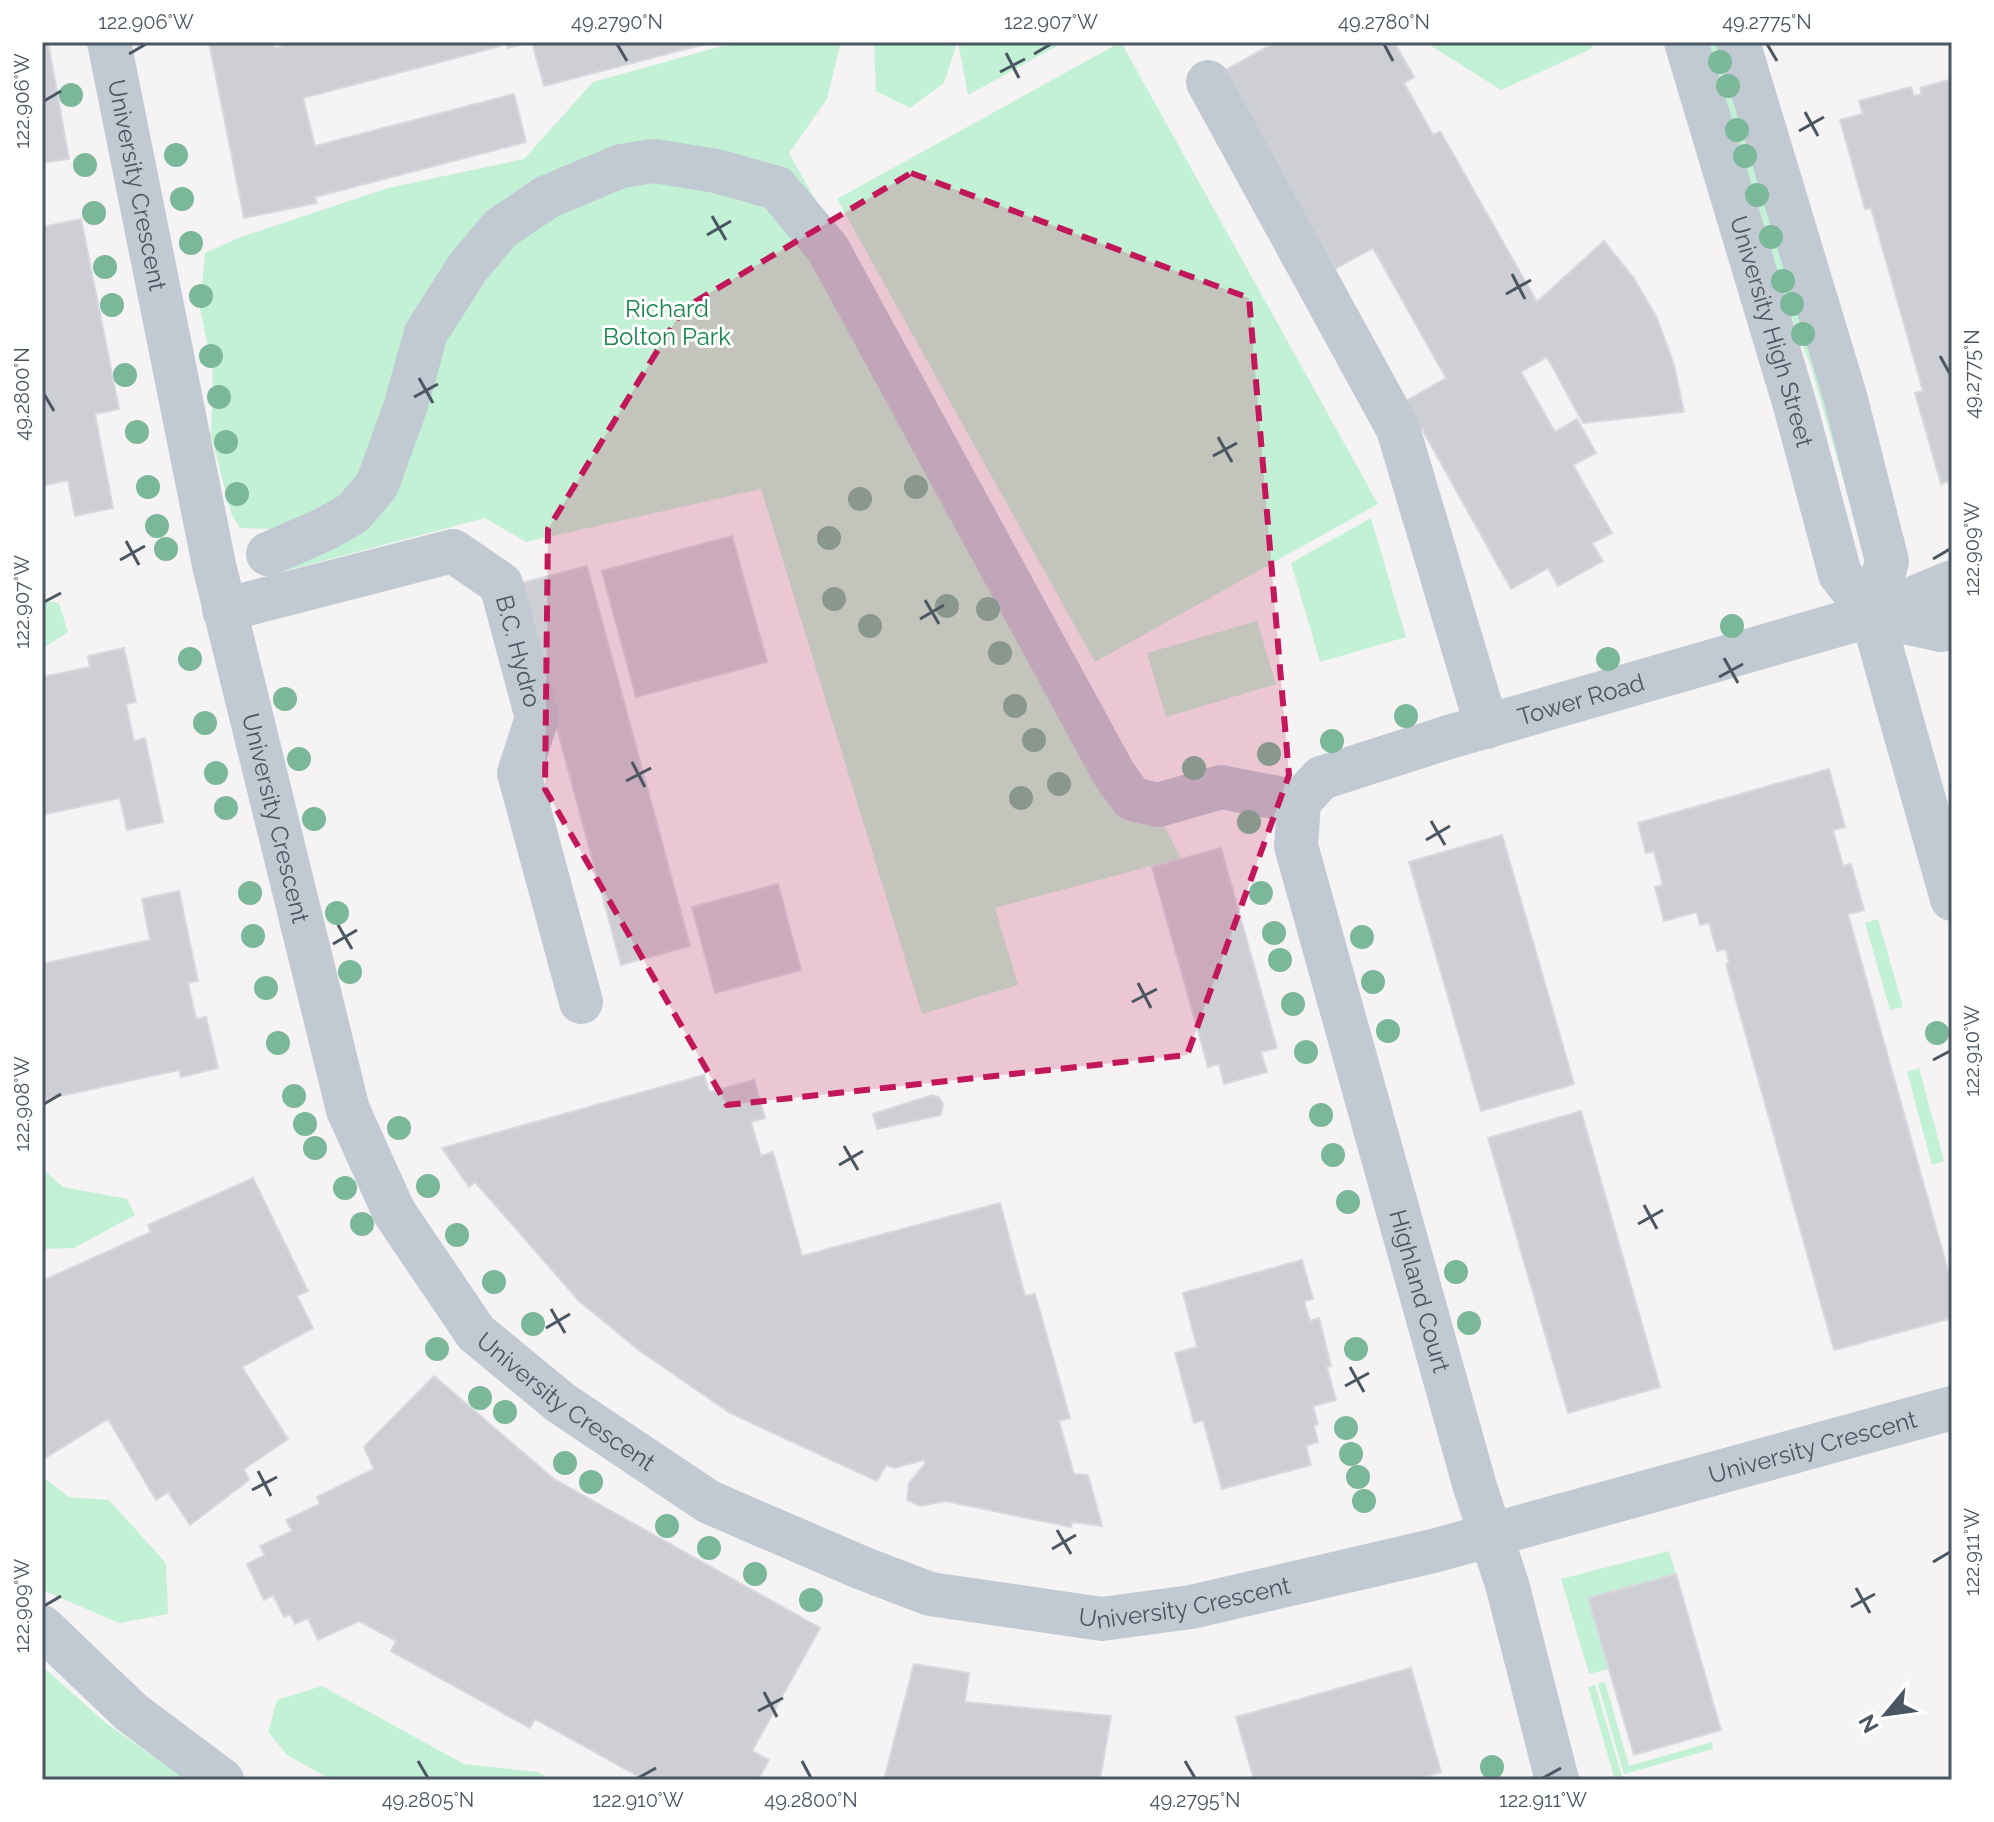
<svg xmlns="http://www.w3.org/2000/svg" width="1994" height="1822" viewBox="0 0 1994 1822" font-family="Raleway,sans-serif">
  <rect width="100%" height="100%" fill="#f5f3f3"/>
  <path fill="#c3f1d5" d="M737 42H841L827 99 789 153 1088 683 1181 858 995 908 1018 985 922 1014 761 489 526 542 485 518 285 571 277 529 240 528 231 513 211 435 213 372 200 308 205 253 238 238 388 188 524 159 593 82Z
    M874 42H957L944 83 910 108 876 91Z
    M958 42H1064L968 95Z
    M1121 42 1378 504 1095 662 837 199Z
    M1425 42H1595L1591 49 1501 90Z
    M1702 42H1724L1782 239 1861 542 1811 367 1783 295Z
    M1371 518 1406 637 1320 662 1291 563Z
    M42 599 59 603 68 632 42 649Z
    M1257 621 1276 684 1166 717 1147 653Z
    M1878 919 1903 1007 1890 1010 1865 923Z
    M1919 1068 1944 1161 1932 1165 1907 1072Z
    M42 1168 63 1187 127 1199 135 1215 74 1248 42 1249Z
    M42 1476 69 1497 109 1500 166 1563 168 1614 119 1623 42 1590Z
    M1669 1551 1676 1574 1589 1598 1608 1669 1589 1674 1561 1579Z
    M42 1666 107 1724 188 1780H42Z
    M1605 1682 1629 1766 1712 1742 1713 1749 1624 1774 1598 1684Z
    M1595 1685 1623 1780H1615L1588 1687Z
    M322 1686 464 1764 538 1772 551 1780H332L287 1755 268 1732 277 1700Z"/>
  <path fill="#cdcfd5" stroke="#d7d9de" stroke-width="2" d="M42 42H48L69 159 42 163Z
    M209 42H274L275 48 281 47 280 42H500L501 46 303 98 315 146 514 94 526 142 315 197 317 203 244 218Z
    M507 42H713L544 86 532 42 508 48Z
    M1276 42H1394L1414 77 1404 83 1433 135 1440 131 1537 302 1604 241 1633 277 1657 318 1674 365 1684 412 1583 423 1547 357 1521 372 1555 432 1577 419 1596 453 1573 465 1612 533 1592 543 1603 561 1558 586 1548 568 1511 589 1422 429 1411 435 1395 407 1446 378 1373 248 1335 269 1224 71Z
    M1952 79V481L1941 484 1915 393 1923 391 1871 208 1865 209 1840 120 1863 114 1859 101 1911 87 1914 96 1922 94 1920 88Z
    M81 219 119 409 95 414 113 508 75 516 68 480 42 486V227Z
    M732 536 767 662 636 697 602 571Z
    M587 566 690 946 621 965 518 584Z
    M124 648 136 702 126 704 134 741 145 738 163 822 127 830 120 798 42 815V677L90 667 88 656Z
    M1829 769 1845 827 1833 830 1843 866 1851 864 1864 910 1848 914 1952 1285V1318L1834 1350 1726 964 1729 963 1726 949 1717 951 1709 923 1700 925 1697 912 1664 921 1655 887 1663 885 1654 851 1646 853 1638 823Z
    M1502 835 1574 1084 1481 1111 1409 862Z
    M1221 848 1277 1048 1261 1052 1267 1072 1224 1084 1219 1064 1208 1067 1152 867Z
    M778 884 801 970 715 993 692 907Z
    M179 891 198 981 188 983 196 1019 206 1017 218 1068 181 1077 179 1070 42 1100V964L150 940 142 899Z
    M704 1075 709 1092 754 1080 765 1118 751 1122 761 1156 773 1152 802 1256 1000 1203 1025 1296 1035 1294 1070 1418 1059 1421 1074 1474 1088 1475 1102 1526 1072 1522 1071 1527 945 1501 920 1506 907 1500 909 1483 925 1464 924 1460 894 1468 886 1465 877 1481 730 1413 640 1351 579 1301 475 1182 469 1187 442 1148Z
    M932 1095 939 1097 943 1104 941 1115 877 1129 873 1114Z
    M1581 1111 1660 1387 1568 1413 1488 1138Z
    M253 1178 308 1291 297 1296 313 1328 242 1367 288 1439 244 1469 249 1480 190 1525 168 1492 156 1500 108 1419 42 1460V1281L151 1232 148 1225Z
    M1302 1260 1313 1299 1304 1301 1310 1321 1319 1318 1331 1366 1327 1367 1336 1400 1313 1406 1318 1424 1314 1426 1318 1442 1306 1446 1311 1465 1222 1489 1203 1420 1194 1423 1175 1353 1197 1347 1183 1293Z
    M434 1376 554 1479 820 1628 752 1751 769 1760 758 1780H645L535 1719 530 1728 391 1651 396 1641 359 1621 318 1640 308 1618 295 1624 290 1614 284 1617 273 1595 264 1600 247 1564 265 1555 260 1546 292 1531 286 1520 320 1504 317 1497 374 1469 364 1447Z
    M1676 1574 1721 1730 1634 1755 1588 1598Z
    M914 1664 969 1673 965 1702 1111 1716 1100 1780H884Z
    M1411 1668 1441 1772 1413 1780H1254L1236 1717Z"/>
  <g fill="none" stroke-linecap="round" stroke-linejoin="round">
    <g stroke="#c1cad2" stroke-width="44">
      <path id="s1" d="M109 42 214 565 348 1110 394 1212 476 1333 561 1403 709 1502 862 1568 930 1594 1102 1619 1191 1607 1433 1551 1952 1408"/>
      <path id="s2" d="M1686 42 1796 409 1840 574 1872 615 1952 899"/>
      <path d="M1738 42 1845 396 1887 561 1872 615"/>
      <path d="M1208 82 1398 429 1487 727"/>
      <path d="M268 554 323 530 353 513 377 485 405 408 426 333 468 267 501 228 547 197 621 166 654 161 716 171 777 188 828 249 1114 774 1132 799 1158 805 1221 787 1299 802"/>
      <path id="s3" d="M224 610 453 551 501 584 537 718 519 773 581 1002"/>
      <path d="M1872 615 1941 630 1952 627"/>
      <path id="s4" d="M1299 802 1296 846 1475 1487 1507 1584 1557 1780"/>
      <path id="s5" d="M1299 802 1321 778 1449 737 1872 615 1952 582"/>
      <path d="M42 1627 131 1712 222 1780"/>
    </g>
  </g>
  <g fill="#7bb799">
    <circle cx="1720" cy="62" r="12"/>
    <circle cx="1728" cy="86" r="12"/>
    <circle cx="71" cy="95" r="12"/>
    <circle cx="1737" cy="130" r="12"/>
    <circle cx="176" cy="155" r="12"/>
    <circle cx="1745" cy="156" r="12"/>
    <circle cx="85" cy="165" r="12"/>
    <circle cx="1757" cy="195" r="12"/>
    <circle cx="182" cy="199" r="12"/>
    <circle cx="94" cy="213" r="12"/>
    <circle cx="1771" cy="237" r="12"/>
    <circle cx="191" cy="243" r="12"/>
    <circle cx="105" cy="267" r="12"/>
    <circle cx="1783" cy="281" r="12"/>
    <circle cx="201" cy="296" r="12"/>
    <circle cx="1792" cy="304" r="12"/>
    <circle cx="112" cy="305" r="12"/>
    <circle cx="1803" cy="334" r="12"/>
    <circle cx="211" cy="356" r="12"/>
    <circle cx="125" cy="375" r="12"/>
    <circle cx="219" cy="397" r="12"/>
    <circle cx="137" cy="432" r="12"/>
    <circle cx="226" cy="442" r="12"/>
    <circle cx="148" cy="487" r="12"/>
    <circle cx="916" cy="487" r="12"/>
    <circle cx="237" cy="494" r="12"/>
    <circle cx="860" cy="499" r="12"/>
    <circle cx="157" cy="526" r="12"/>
    <circle cx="829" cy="538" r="12"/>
    <circle cx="166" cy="549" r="12"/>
    <circle cx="834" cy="599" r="12"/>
    <circle cx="947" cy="606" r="12"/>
    <circle cx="988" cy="609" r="12"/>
    <circle cx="870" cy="626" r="12"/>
    <circle cx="1732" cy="626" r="12"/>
    <circle cx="1000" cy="653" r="12"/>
    <circle cx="190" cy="659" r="12"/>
    <circle cx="1608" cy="659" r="12"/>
    <circle cx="285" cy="699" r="12"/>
    <circle cx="1015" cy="706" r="12"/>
    <circle cx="1406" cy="716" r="12"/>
    <circle cx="205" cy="723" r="12"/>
    <circle cx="1034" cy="740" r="12"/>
    <circle cx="1332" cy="741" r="12"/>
    <circle cx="1269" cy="754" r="12"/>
    <circle cx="299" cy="759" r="12"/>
    <circle cx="1194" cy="768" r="12"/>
    <circle cx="216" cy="773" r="12"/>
    <circle cx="1059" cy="784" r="12"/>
    <circle cx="1021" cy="798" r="12"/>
    <circle cx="226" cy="808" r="12"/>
    <circle cx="314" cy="819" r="12"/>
    <circle cx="1249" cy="822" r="12"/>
    <circle cx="250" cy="893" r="12"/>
    <circle cx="1261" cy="893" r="12"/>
    <circle cx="337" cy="913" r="12"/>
    <circle cx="1274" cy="933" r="12"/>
    <circle cx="253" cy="936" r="12"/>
    <circle cx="1362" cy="937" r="12"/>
    <circle cx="1280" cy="960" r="12"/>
    <circle cx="350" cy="972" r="12"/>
    <circle cx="1373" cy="982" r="12"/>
    <circle cx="266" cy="988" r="12"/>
    <circle cx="1293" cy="1004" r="12"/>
    <circle cx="1388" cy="1031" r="12"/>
    <circle cx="1937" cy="1033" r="12"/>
    <circle cx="278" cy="1043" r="12"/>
    <circle cx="1306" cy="1052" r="12"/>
    <circle cx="294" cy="1096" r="12"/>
    <circle cx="1321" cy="1115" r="12"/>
    <circle cx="305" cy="1124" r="12"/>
    <circle cx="399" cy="1128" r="12"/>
    <circle cx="315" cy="1148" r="12"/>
    <circle cx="1333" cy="1155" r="12"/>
    <circle cx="428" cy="1186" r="12"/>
    <circle cx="345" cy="1188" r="12"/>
    <circle cx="1348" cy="1202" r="12"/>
    <circle cx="362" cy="1224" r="12"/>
    <circle cx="457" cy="1235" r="12"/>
    <circle cx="1456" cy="1272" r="12"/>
    <circle cx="494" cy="1282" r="12"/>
    <circle cx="1469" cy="1323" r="12"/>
    <circle cx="533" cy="1324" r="12"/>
    <circle cx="437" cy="1349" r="12"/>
    <circle cx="1356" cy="1349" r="12"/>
    <circle cx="480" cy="1398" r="12"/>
    <circle cx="505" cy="1412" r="12"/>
    <circle cx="1346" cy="1428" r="12"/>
    <circle cx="1351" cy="1454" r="12"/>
    <circle cx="565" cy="1463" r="12"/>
    <circle cx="1358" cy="1477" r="12"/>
    <circle cx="591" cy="1482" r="12"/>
    <circle cx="1364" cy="1501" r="12"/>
    <circle cx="667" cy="1526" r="12"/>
    <circle cx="709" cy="1548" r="12"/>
    <circle cx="755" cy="1574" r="12"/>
    <circle cx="811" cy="1600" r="12"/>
    <circle cx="1492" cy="1767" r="12"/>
  </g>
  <path fill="#c2185b" fill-opacity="0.2" stroke="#c2185b" stroke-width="6" stroke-dasharray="16 10" stroke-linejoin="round" d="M911 173 1249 298 1289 775 1187 1055 727 1105 545 789 548 529 683 309Z"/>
  <path fill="none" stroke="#4a5661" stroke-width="3" d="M617 44 627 61M1384 44 1393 61M1767 44 1777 61M1006 53 1019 78M129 54 146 44M1034 54 1051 44M1000 72 1025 59M44 101 61 91M1805 112 1818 136M1799 131 1824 117M712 216 726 240M707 235 731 221M1512 274 1525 299M1506 294 1531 280M1940 356 1950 374M419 378 433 403M44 394 54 411M414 397 438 384M1218 437 1232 462M1213 456 1237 443M126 541 139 565M1933 559 1950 549M120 560 145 546M925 600 939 624M44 602 61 593M920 619 944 605M1724 658 1738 683M1719 677 1743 664M632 762 645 787M626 781 651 768M1431 821 1445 845M1426 840 1450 826M338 925 352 949M333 944 357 930M1138 983 1151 1008M1132 1002 1157 989M1933 1060 1950 1051M44 1104 61 1094M844 1146 858 1170M839 1165 863 1151M1644 1205 1657 1229M1638 1224 1663 1210M551 1309 565 1333M546 1328 570 1314M1350 1367 1364 1392M1345 1386 1369 1373M258 1471 271 1496M252 1490 277 1477M1057 1530 1071 1554M1052 1549 1076 1535M1933 1562 1950 1552M1856 1588 1870 1613M44 1606 61 1596M1851 1607 1875 1594M764 1692 777 1717M758 1711 783 1698M418 1761 428 1778M802 1761 811 1778M1185 1761 1195 1778M638 1778 656 1768M1543 1778 1561 1768"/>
  <g text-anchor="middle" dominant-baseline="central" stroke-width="6" stroke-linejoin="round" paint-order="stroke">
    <g font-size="24" fill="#4a5661" stroke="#fff">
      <text stroke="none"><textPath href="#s1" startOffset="146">University Crescent</textPath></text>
      <text stroke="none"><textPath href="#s2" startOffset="302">University High Street</textPath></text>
      <text stroke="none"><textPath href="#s3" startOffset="364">B.C. Hydro</textPath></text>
      <text stroke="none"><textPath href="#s5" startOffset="304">Tower Road</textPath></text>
      <text stroke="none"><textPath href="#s1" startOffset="794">University Crescent</textPath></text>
      <text stroke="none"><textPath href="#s4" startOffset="506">Highland Court</textPath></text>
      <text stroke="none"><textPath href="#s1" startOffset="1466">University Crescent</textPath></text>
      <text stroke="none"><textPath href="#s1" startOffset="2786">University Crescent</textPath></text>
      <text stroke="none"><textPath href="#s1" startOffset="2138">University Crescent</textPath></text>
    </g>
    <g font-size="24" fill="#17864f" stroke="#fff">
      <text x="667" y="308">Richard<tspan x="667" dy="28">Bolton Park</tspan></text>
    </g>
  </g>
  <rect width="1994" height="1822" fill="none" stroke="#ffffff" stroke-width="88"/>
  <g transform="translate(1886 1714) rotate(241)" stroke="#ffffff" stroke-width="6" paint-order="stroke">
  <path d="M0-6L14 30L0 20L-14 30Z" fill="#4a5661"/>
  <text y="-12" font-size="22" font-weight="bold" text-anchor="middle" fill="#4a5661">N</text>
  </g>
  <rect x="44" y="44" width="1906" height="1734" fill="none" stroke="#4a5661" stroke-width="3"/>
  <g font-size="20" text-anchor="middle" fill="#4a5661">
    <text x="146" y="29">122.906°W</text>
    <text x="617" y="29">49.2790°N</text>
    <text x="1051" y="29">122.907°W</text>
    <text x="1384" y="29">49.2780°N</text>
    <text x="1767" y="29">49.2775°N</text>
    <text transform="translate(22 101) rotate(-90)" y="7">122.906°W</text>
    <text transform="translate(1972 374) rotate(-90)" y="7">49.2775°N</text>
    <text transform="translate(22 394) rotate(-90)" y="7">49.2800°N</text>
    <text transform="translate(1972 549) rotate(-90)" y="7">122.909°W</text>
    <text transform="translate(22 602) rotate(-90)" y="7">122.907°W</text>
    <text transform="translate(1972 1051) rotate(-90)" y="7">122.910°W</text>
    <text transform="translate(22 1104) rotate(-90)" y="7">122.908°W</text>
    <text transform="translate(1972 1552) rotate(-90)" y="7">122.911°W</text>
    <text transform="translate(22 1606) rotate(-90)" y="7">122.909°W</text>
    <text x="428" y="1807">49.2805°N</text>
    <text x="638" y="1807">122.910°W</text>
    <text x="811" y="1807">49.2800°N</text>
    <text x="1195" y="1807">49.2795°N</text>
    <text x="1543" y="1807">122.911°W</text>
  </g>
</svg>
